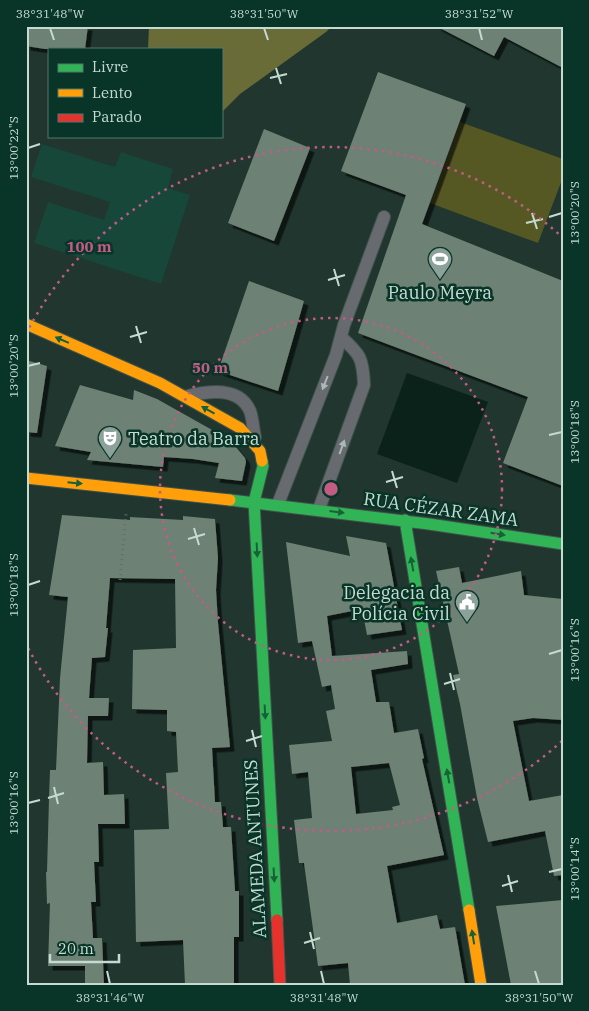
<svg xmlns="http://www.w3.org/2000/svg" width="589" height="1011" viewBox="0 0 589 1011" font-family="'IBM Plex Serif',serif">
  <defs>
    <filter id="shadow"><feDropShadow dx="4.5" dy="4.5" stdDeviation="0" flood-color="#0009"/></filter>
  </defs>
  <rect width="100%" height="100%" fill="#20362e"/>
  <path fill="#164738" d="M42 144 115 167 121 152 173 169 168 188 190 195 161 284 34 243 48 202 104 220 110 202 31 177Z"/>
  <path fill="#565824" d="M460 122 563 159V177L538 243 430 203Z"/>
  <path fill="#6a6c37" d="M149 26H332L326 32 240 94 221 113V49H148Z"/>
  <path fill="#0a221a" d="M407 373 488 402 457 483 377 454Z"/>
  <path fill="#6d8174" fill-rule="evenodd" filter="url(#shadow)" d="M26 26H88L85 49H45L26 46Z
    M436 26H563V68L504 37 494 56Z
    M378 72 466 104 422 224 563 281V486L503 463 528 397 358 333 406 195 341 171Z
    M264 129 310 148 274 241 228 223Z
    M249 281 304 301 278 391 218 371Z
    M26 360 47 366 37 433 26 432Z
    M80 385 133 400 134 390 157 399 230 440 245 458 246 462 242 481 215 478 219 463 193 459 164 457 163 467 87 460 91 452 55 446Z
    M62 515 130 520V517L183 520V516L215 519 218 558 216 590 218 623 230 747 212 748 215 802H221L223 827H231L235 891H239V937H234V985H185L183 940 136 942 134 830 169 829 166 773 178 772 176 732 167 731V710L132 709 133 650 176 648 175 579 110 578 106 628H108L105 657 92 658 89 698H109L108 716H88L87 763 103 762 104 795 124 794 125 824H98L99 862H94L96 902H91L93 938H102L104 985H85V966H48L50 903 47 904 46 872H47L49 798 50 770H56L60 678 68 597 49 595Z
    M346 536 386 543 402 630 367 635 362 609 327 616 332 656 407 651 408 664 371 670 376 702H389L394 733 418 729 424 758 422 759 444 855 387 866 397 923 437 915 440 929 455 927 465 985H350L348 963 318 966 304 863H299L294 820 312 818 308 772 292 774 289 745 332 741 326 711 335 709 331 685 322 687 312 641 298 643 286 542 350 556ZM389 763 400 805 392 807 393 810 356 814 351 767Z
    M459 567 462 583 521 571 524 595 563 599V720L533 718 513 721 529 801 563 795V875L554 876 545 831 488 842 477 798 460 704 453 675 459 674 436 571Z
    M563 900V985H511L496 906Z"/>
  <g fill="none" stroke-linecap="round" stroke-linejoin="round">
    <g stroke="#3f524b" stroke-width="14">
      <path id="lane" d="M188 396C208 391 239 386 250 411 253 419 253 429 255 437
        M278 504 336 355 344 325 384 217
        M319 509 364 385C363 358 360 354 341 337"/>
    </g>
    <g stroke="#3f524b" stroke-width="13">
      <path id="fast" d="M262 461 263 466 254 502 277 920
        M230 500 429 524 563 544
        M405 520 469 910"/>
    </g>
    <g stroke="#3f524b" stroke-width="13">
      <path id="slow" d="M26 324 160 383 240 428 260 451 262 461
        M26 478 230 500
        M469 910 481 985"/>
    </g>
    <g stroke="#3f524b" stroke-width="13">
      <path id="jam" d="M277 920 280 985"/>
    </g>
    <path stroke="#676e70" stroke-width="3" stroke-dasharray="1 4" stroke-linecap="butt" d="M120 580 126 514"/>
    <use href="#lane" stroke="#676a6f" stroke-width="12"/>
    <use href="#fast" stroke="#30b455" stroke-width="11"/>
    <use href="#slow" stroke="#ff9f0a" stroke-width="11"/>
    <use href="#jam" stroke="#e5322d" stroke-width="11"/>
  </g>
  <defs><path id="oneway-solid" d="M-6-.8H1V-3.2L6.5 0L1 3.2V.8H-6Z" transform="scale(1.25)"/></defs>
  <g fill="#176138">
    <use href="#oneway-solid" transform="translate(62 340) rotate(-157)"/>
    <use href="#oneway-solid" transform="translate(208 410) rotate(-151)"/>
    <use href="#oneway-solid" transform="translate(75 483) rotate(6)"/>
    <use href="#oneway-solid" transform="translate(337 512) rotate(7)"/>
    <use href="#oneway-solid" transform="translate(498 534) rotate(9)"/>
    <use href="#oneway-solid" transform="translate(257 550) rotate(87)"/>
    <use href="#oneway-solid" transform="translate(412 564) rotate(-100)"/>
    <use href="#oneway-solid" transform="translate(265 712) rotate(87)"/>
    <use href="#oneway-solid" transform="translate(448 776) rotate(-100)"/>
    <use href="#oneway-solid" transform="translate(274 875) rotate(87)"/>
    <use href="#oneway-solid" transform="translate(473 937) rotate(-99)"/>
  </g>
  <g fill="#a9b9b4">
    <use href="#oneway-solid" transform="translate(325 383) rotate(111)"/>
    <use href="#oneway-solid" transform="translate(342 447) rotate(-70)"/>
  </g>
  <path fill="none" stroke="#c5dbd2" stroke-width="2" d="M50 28 54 40M264 28 268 40M479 28 482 40M276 68 281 84M270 78 287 74M28 148 40 144M532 213 537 229M549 217 562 213M526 223 543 219M334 269 339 286M328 280 345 275M136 326 141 343M130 337 147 332M28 366 40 363M549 435 562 432M392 471 397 488M386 482 403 477M194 528 199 545M188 539 205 534M28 585 40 581M549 654 562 650M450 673 454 690M444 684 460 679M252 730 256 747M246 741 262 736M54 787 58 804M48 798 64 793M28 803 40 800M549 872 562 869M508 875 512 892M502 886 518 881M310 932 314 949M304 943 320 938M107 971 110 984M321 971 324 984M535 971 539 984"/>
  <g fill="none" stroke="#c35c85" stroke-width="2.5" stroke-dasharray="2.5 5">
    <circle cx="331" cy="489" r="171"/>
    <path d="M562 741A342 342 0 0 1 26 644M26 334A342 342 0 0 1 562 237"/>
  </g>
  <defs>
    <g id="stadium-pin" transform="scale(1.25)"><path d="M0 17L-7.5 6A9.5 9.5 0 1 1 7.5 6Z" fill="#8ba199" stroke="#093528"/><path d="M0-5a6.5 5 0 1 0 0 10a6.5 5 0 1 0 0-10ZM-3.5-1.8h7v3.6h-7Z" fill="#fff"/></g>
    <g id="theatre-pin" transform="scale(1.25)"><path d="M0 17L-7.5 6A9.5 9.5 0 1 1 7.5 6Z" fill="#8ba199" stroke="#093528"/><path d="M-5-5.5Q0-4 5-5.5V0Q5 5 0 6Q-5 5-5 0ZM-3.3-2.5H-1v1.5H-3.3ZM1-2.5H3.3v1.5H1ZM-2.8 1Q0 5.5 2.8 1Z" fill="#fff"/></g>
    <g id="civic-pin" transform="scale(1.25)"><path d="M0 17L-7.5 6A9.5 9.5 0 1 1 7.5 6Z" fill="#8ba199" stroke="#093528"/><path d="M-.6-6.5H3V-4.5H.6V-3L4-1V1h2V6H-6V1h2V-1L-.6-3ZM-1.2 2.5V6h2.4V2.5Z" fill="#fff"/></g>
  </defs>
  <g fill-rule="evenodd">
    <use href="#stadium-pin" x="440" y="259"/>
    <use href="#theatre-pin" x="110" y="438"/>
    <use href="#civic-pin" x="467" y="602"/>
  </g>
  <g text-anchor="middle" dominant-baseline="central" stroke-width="5" stroke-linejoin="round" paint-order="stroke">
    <g font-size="18" fill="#c5dbd2" stroke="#093528">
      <text x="440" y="292">Paulo Meyra</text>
      <text x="128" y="438" text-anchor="start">Teatro da Barra</text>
      <text x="450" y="592" text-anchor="end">Delegacia da<tspan x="450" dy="21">Polícia Civil</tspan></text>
    </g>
    <g font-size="18" fill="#c5dbd2" stroke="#093528">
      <text transform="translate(441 509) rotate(8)">RUA CÉZAR ZAMA</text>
      <text transform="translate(255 849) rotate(-93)">ALAMEDA ANTUNES</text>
    </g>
  </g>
  <circle cx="331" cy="489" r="8" fill="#c35c85" stroke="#093528" stroke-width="2.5"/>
  <g font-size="15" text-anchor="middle" font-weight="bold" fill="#c35c85" stroke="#093528" stroke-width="5" stroke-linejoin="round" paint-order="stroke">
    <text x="89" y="252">100 m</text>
    <text x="210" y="373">50 m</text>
  </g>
  <rect width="589" height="1011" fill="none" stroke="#093528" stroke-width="55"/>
  <rect x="48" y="48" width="175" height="90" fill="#093528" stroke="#54776c"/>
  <rect x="58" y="64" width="25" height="8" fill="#30b455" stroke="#54776c"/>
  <text x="92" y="72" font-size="15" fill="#c5dbd2">Livre</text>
  <rect x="58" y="89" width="25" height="8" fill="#ff9f0a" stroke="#54776c"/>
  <text x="92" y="98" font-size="15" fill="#c5dbd2">Lento</text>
  <rect x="58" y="114" width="25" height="8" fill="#e5322d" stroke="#54776c"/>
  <text x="92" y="122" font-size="15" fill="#c5dbd2">Parado</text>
  <path d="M50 954v8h69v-8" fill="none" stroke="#c5dbd2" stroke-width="2.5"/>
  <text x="58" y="954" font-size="15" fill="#c5dbd2" stroke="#093528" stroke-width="4" paint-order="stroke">20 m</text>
  <rect x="28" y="28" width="534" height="956" fill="none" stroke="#c5dbd2" stroke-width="2"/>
  <g font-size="12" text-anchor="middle" fill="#c5dbd2">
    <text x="50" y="18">38°31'48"W</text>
    <text x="264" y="18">38°31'50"W</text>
    <text x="479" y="18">38°31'52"W</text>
    <text transform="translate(14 148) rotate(-90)" y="4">13°00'22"S</text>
    <text transform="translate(575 213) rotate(-90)" y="4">13°00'20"S</text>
    <text transform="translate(14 366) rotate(-90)" y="4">13°00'20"S</text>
    <text transform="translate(575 432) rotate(-90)" y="4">13°00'18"S</text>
    <text transform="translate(14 585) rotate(-90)" y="4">13°00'18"S</text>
    <text transform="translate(575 650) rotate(-90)" y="4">13°00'16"S</text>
    <text transform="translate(14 803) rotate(-90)" y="4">13°00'16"S</text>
    <text transform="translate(575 869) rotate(-90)" y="4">13°00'14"S</text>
    <text x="110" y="1002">38°31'46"W</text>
    <text x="324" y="1002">38°31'48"W</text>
    <text x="539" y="1002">38°31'50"W</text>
  </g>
</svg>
